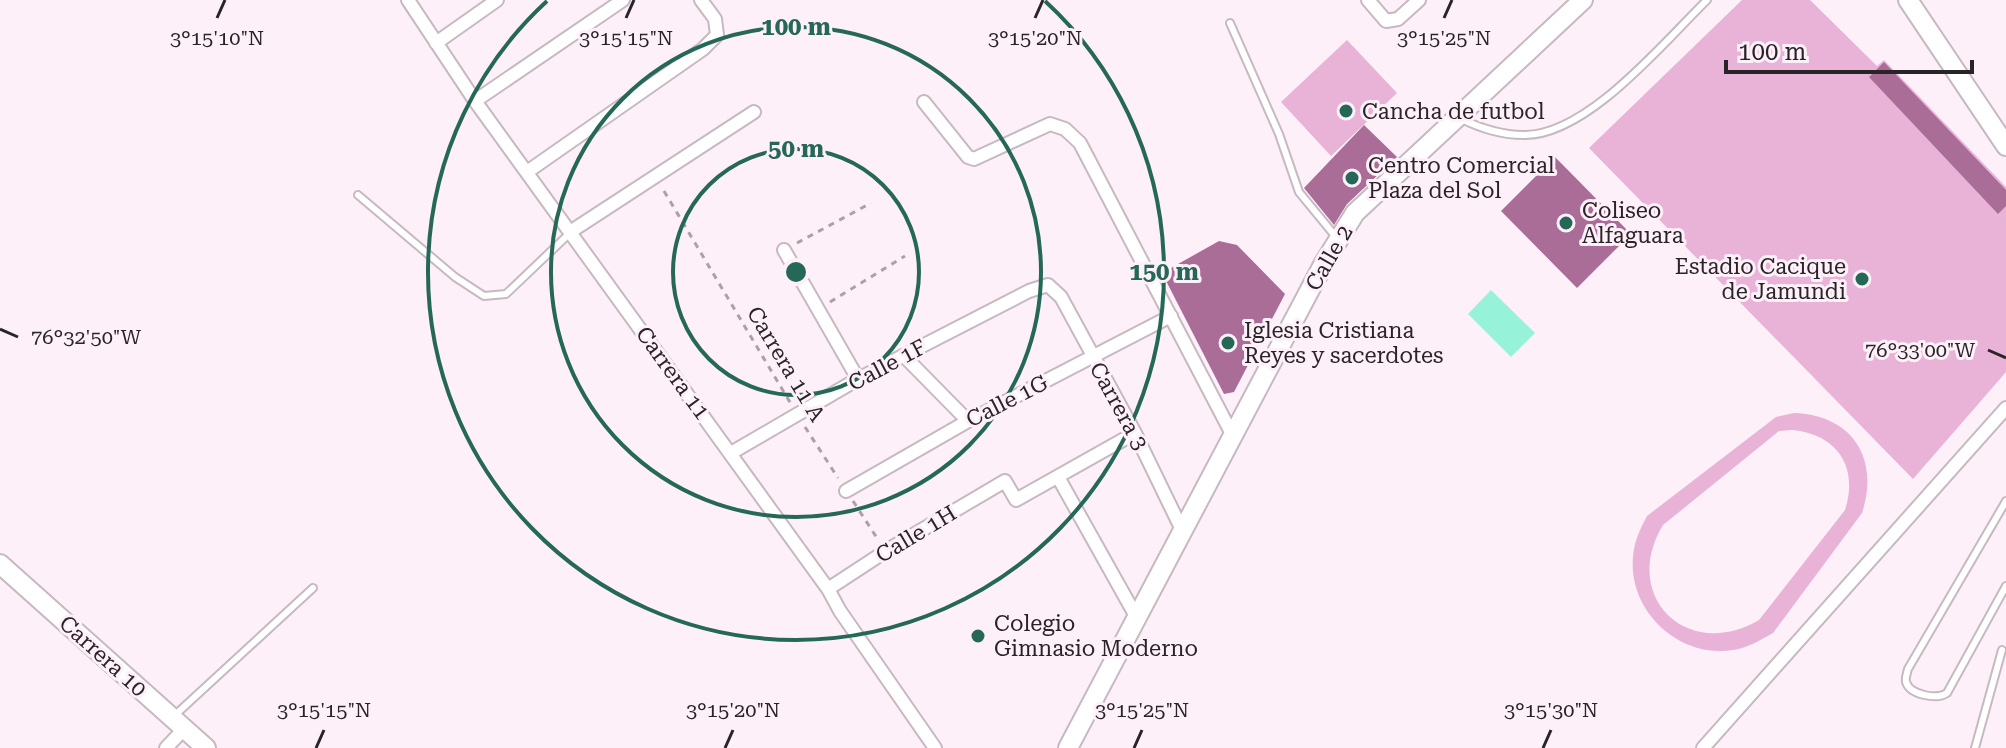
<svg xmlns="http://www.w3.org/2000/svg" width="2006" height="748" viewBox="0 0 2006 748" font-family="'Roboto Serif',serif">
  <rect width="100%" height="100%" fill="#fef0f9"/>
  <path fill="#e8b3d6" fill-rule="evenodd" d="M1742 0H1810L1877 66 1884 60 2006 187V372L1913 479 1589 148Z
    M1347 40 1397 93 1331 156 1281 102Z
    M1794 413C1852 415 1880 458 1862 513L1773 633C1760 640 1748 648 1733 650 1679 659 1628 611 1633 557 1634 542 1640 529 1647 516L1776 417ZM1792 430C1837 434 1859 467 1845 510L1759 620C1687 662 1620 596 1663 525L1779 431Z"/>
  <path fill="#96f2d9" d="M1491 290 1535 333 1511 357 1468 314Z"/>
  <path fill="#aa6d97" d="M1884 62 2006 190V206L1998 214 1869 77Z
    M1364 125 1397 157 1347 204 1334 225 1304 188Z
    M1555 157 1631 234 1577 288 1501 211Z
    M1219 241 1237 245 1285 294 1234 392 1224 394 1162 273Z"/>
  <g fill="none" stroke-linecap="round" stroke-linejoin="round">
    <g stroke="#c6b9c1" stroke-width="10">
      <path id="lane" d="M1230 23 1279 134 1299 192 1336 237
        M1459 118C1480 128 1500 135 1524 135 1587 136 1664 42 1707 0
        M358 195 455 277 484 296 506 294 570 233
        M2006 501 1908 669C1907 673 1905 678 1906 682 1910 695 1937 700 1947 693L2006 586
        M174 716 313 588
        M1975 748 2002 650"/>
    </g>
    <g stroke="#c6b9c1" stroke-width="16">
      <path id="street" d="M408 0 475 101 828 589 840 611 935 748
        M1368 0 1386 21 1398 19 1419 0
        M436 43 497 0
        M475 101 623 0
        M924 102 968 157 974 159 1050 124 1065 129 1080 143 1233 436
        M527 172 703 49 717 35 715 19 701 0
        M570 232 754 112
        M784 250 858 379
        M904 356 968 421
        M731 453 858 379 1029 291 1048 285 1061 297 1135 433 1183 532
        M1058 477 1137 618
        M846 491 968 421 1171 316
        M828 589 886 551 1005 481 1016 500 1135 433
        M166 748 184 729
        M1703 748 2006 408"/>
    </g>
    <g stroke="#c6b9c1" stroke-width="22">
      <path id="secondary" d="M1908 0 2006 146
        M0 564 206 748
        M1068 748 1324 263 1355 213 1583 0"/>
    </g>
    <path stroke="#aca1a8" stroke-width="3" stroke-dasharray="6 6" stroke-linecap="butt" d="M664 191 791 404
      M797 243 871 203
      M830 302 905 256
      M805 427 838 478
      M853 501 877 538"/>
    <use href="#lane" stroke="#fff" stroke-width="6"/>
    <use href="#street" stroke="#fff" stroke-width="12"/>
    <use href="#secondary" stroke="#fff" stroke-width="18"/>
  </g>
  <path fill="none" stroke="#292428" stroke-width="3" d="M217 18 225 0M626 18 634 0M1035 18 1043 0M1444 18 1452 0M0 329 18 337M1988 350 2006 358M316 748 324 730M725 748 733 730M1134 748 1142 730M1543 748 1551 730"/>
  <g fill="none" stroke="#266858" stroke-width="4">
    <circle cx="796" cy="272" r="123"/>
    <circle cx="796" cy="272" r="245"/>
    <path d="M1045 1A368 368 0 1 1 547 1"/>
  </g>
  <g fill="#266858" stroke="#fef0f9" stroke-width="3">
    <circle cx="1346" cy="111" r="8"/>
    <circle cx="1352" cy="178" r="8"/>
    <circle cx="1566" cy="223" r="8"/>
    <circle cx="1862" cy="279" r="8"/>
    <circle cx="1228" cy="343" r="8"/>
    <circle cx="978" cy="636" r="8"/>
  </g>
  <g text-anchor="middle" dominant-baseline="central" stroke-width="6" stroke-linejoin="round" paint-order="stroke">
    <g font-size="22" fill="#292428" stroke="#fef0f9" text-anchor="start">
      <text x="1362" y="111">Cancha de futbol</text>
      <text x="1368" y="165">Centro Comercial<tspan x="1368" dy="25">Plaza del Sol</tspan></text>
      <text x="1582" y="210">Coliseo<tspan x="1582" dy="25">Alfaguara</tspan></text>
      <text x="1846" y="266" text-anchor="end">Estadio Cacique<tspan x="1846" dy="25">de Jamundi</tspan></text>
      <text x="1244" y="330">Iglesia Cristiana<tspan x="1244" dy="25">Reyes y sacerdotes</tspan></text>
      <text x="994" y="623">Colegio<tspan x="994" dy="25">Gimnasio Moderno</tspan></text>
    </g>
    <g font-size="22" fill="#292428" stroke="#fef0f9">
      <text transform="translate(1329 258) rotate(-60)">Calle 2</text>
      <text transform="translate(786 364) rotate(59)">Carrera 11 A</text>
      <text transform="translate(887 365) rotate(-28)">Calle 1F</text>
      <text transform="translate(673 373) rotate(54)">Carrera 11</text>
      <text transform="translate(1007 401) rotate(-27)">Calle 1G</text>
      <text transform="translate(1119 406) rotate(61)">Carrera 3</text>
      <text transform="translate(916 534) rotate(-31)">Calle 1H</text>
      <text transform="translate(103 656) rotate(42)">Carrera 10</text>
    </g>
  </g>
  <g font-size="20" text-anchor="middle" fill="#292428" stroke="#fef0f9" stroke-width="6" stroke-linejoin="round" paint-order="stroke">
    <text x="217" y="45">3°15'10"N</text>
    <text x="626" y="45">3°15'15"N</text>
    <text x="1444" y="45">3°15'25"N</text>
    <text x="1035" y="45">3°15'20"N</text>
    <text x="86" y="344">76°32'50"W</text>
    <text x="1920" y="357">76°33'00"W</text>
    <text x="324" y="717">3°15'15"N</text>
    <text x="733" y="717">3°15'20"N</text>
    <text x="1142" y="717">3°15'25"N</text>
    <text x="1551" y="717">3°15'30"N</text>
  </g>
  <circle cx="796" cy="272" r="12" fill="#266858" stroke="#fef0f9" stroke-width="4"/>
  <g font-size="24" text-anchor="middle" font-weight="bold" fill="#266858" stroke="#fef0f9" stroke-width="6" stroke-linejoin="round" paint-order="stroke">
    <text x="796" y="35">100 m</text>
    <text x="796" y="157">50 m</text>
    <text x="1164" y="280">150 m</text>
  </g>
  <path d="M1726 60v12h246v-12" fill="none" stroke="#292428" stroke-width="4"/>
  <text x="1738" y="60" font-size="24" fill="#292428" stroke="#fef0f9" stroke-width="6" paint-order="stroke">100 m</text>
</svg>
